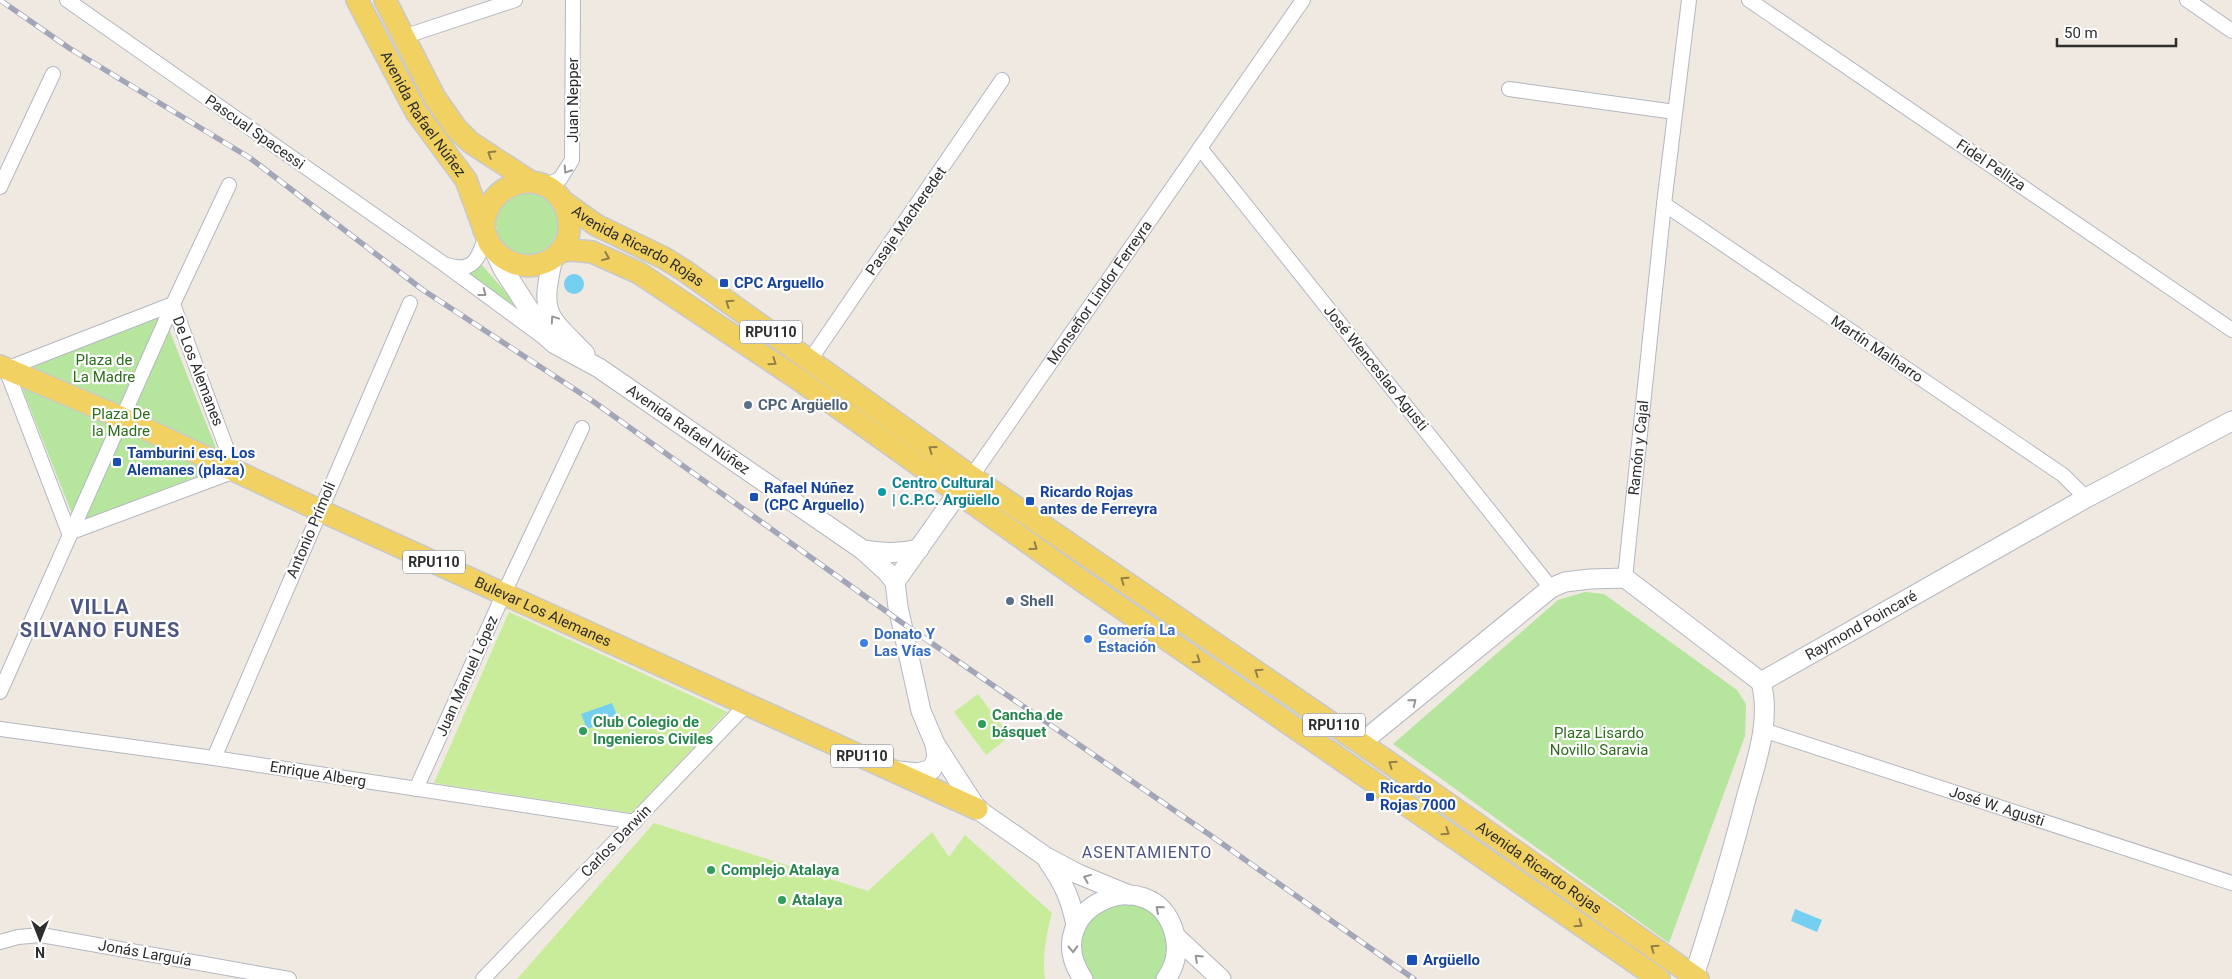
<svg xmlns="http://www.w3.org/2000/svg" width="2232" height="979" viewBox="0 0 2232 979" font-family="Roboto,sans-serif">
  <rect width="100%" height="100%" fill="#efe9e1"/>
  <path fill="#b6e59e" d="M496 224a31 31 0 1 1 62 0a31 31 0 1 1-62 0Z
    M481 264 521 310 517 312 463 273 477 268Z
    M163 314 223 466 76 524 19 380 26 370Z
    M1585 592 1604 594 1737 690 1746 704 1745 736 1669 943 1393 744 1558 600Z
    M1136 902 1161 920C1168 945 1173 958 1155 979H1094L1084 966 1079 939 1097 910Z"/>
  <path fill="#c9ec9a" d="M509 612 727 712 632 813 434 783Z
    M978 694 1010 736 986 755 954 712Z
    M654 823 868 891 932 832 949 857 965 835 1052 913C1046 936 1042 956 1045 979H517Z"/>
  <path fill="#75cff0" d="M564 284a10 10 0 1 1 20 0a10 10 0 1 1-20 0Z
    M612 703 618 718 587 729 581 714Z
    M1795 909 1822 920 1817 932 1791 921Z"/>
  <g fill="none" stroke-linecap="round" stroke-linejoin="round">
    <g stroke="#b4b7c1" stroke-width="16">
      <g id="street">
        <path d="M67 0 444 264 546 339"/>
        <path d="M1749 0 2232 330"/>
        <path d="M2187 0 2232 31"/>
        <path d="M403 37 515 0"/>
        <path d="M1509 89 1675 112"/>
        <path d="M1200 148 1551 588"/>
        <path d="M544 186 560 179 572 160 573 0"/>
        <path d="M0 187 53 74"/>
        <path d="M1664 204 2063 475 2086 498"/>
        <path d="M447 265C474 274 479 257 486 235"/>
        <path d="M810 360 1002 80"/>
        <path id="s1" d="M967 483 1303 0"/>
        <path d="M69 533 235 471 173 304"/>
        <path d="M69 533 6 369 173 304"/>
        <path id="s2" d="M1625 578 1664 204 1689 0"/>
        <path d="M0 692 173 304 229 185"/>
        <path d="M0 729 214 758 635 822"/>
        <path id="s3" d="M1763 730 2232 883"/>
        <path d="M214 758 410 303"/>
        <path d="M416 789 504 593 582 428"/>
        <path d="M0 942 18 937 41 935 289 979"/>
        <path d="M483 979 748 703"/>
      </g>
    </g>
    <g stroke="#b4b7c1" stroke-width="21">
      <g id="secondary">
        <path id="s4" d="M495 252 503 269 547 337 555 344 599 368 863 550 887 572 895 582 898 607 921 711 935 744 977 809 1046 857 1078 874 1129 895"/>
        <path d="M553 258C540 315 546 314 585 354"/>
        <path d="M863 550C883 553 899 554 919 549"/>
        <path d="M895 582 958 493"/>
        <path id="s5" d="M1761 682 2086 498 2232 421"/>
        <path d="M1361 743 1551 588 1565 582 1590 579 1625 578 1761 682"/>
        <path d="M898 771 918 773 932 769 937 757 935 744"/>
        <path d="M1048 861C1064 884 1071 899 1076 926"/>
        <path d="M1176 937 1221 979"/>
        <path d="M1083 979C1035 908 1152 857 1174 932 1179 948 1176 965 1166 979"/>
        <path d="M1691 979 1694 976C1712 920 1729 864 1744 806 1754 767 1772 723 1761 682"/>
      </g>
    </g>
    <g stroke="#c9c9c9" stroke-width="24">
      <g id="primary">
        <path id="s6" d="M357 0 416 112 466 180 489 243C519 288 582 260 567 212 552 163 483 178 484 230"/>
        <path d="M385 0 435 98 456 128 470 142 531 182"/>
        <path id="s7" d="M561 200 596 225 664 258 685 271 972 477 1391 764 1698 979"/>
        <path d="M559 252 571 250 592 252 639 273 798 379 1085 583 1659 979"/>
        <path id="s8" d="M0 366 122 418 319 510 977 809"/>
      </g>
    </g>
    <use href="#street" stroke="#fff" stroke-width="14"/>
    <use href="#secondary" stroke="#fff" stroke-width="19"/>
    <use href="#primary" stroke="#f2d163" stroke-width="21"/>
    <g stroke="#a3a6b8" stroke-width="5.5">
      <path id="rail" d="M0 0 69 48 250 158 423 290 594 402 901 622 1210 835 1414 979"/>
    </g>
    <use href="#rail" stroke="#fff" stroke-width="4" stroke-dasharray="11" stroke-linecap="butt"/>
  </g>
  <defs><path id="oneway-chevron" d="M-2-3.5L2.5 0L-2 3.5" fill="none" stroke-width="1.6" stroke-linecap="round" stroke-linejoin="round" transform="scale(1.25)"/></defs>
  <g stroke="#908048">
    <use href="#oneway-chevron" transform="translate(491 154) rotate(-148)"/>
    <use href="#oneway-chevron" transform="translate(606 257) rotate(22)"/>
    <use href="#oneway-chevron" transform="translate(729 303) rotate(-145)"/>
    <use href="#oneway-chevron" transform="translate(773 362) rotate(34)"/>
    <use href="#oneway-chevron" transform="translate(932 449) rotate(-144)"/>
    <use href="#oneway-chevron" transform="translate(1034 547) rotate(36)"/>
    <use href="#oneway-chevron" transform="translate(1124 580) rotate(-145)"/>
    <use href="#oneway-chevron" transform="translate(1197 660) rotate(35)"/>
    <use href="#oneway-chevron" transform="translate(1258 672) rotate(-145)"/>
    <use href="#oneway-chevron" transform="translate(1392 764) rotate(-145)"/>
    <use href="#oneway-chevron" transform="translate(1446 832) rotate(34)"/>
    <use href="#oneway-chevron" transform="translate(1579 924) rotate(35)"/>
    <use href="#oneway-chevron" transform="translate(1654 948) rotate(-145)"/>
  </g>
  <g stroke="#969696">
    <use href="#oneway-chevron" transform="translate(567 170) rotate(123)"/>
    <use href="#oneway-chevron" transform="translate(483 293) rotate(37)"/>
    <use href="#oneway-chevron" transform="translate(554 319) rotate(-124)"/>
    <use href="#oneway-chevron" transform="translate(1413 702) rotate(-39)"/>
    <use href="#oneway-chevron" transform="translate(1087 878) rotate(-158)"/>
    <use href="#oneway-chevron" transform="translate(1159 909) rotate(-139)"/>
    <use href="#oneway-chevron" transform="translate(1073 949) rotate(88)"/>
    <use href="#oneway-chevron" transform="translate(1198 958) rotate(-137)"/>
  </g>
  <g fill="#1a4fb4" stroke="#fff" stroke-width="2">
    <rect x="719" y="278" width="10" height="10" rx="2.5"/>
    <rect x="112" y="457" width="10" height="10" rx="2.5"/>
    <rect x="749" y="492" width="10" height="10" rx="2.5"/>
    <rect x="1025" y="496" width="10" height="10" rx="2.5"/>
    <rect x="1365" y="792" width="10" height="10" rx="2.5"/>
    <rect x="1406" y="954" width="12" height="12" rx="2.5"/>
  </g>
  <g fill="#5c6f8a" stroke="#fff" stroke-width="2">
    <circle cx="748" cy="405" r="5"/>
    <circle cx="1010" cy="601" r="5"/>
  </g>
  <circle fill="#0f9aa8" stroke="#fff" stroke-width="2" cx="882" cy="492" r="5"/>
  <g fill="#3f7fe0" stroke="#fff" stroke-width="2">
    <circle cx="1088" cy="639" r="5"/>
    <circle cx="864" cy="643" r="5"/>
  </g>
  <g fill="#2e9e5b" stroke="#fff" stroke-width="2">
    <circle cx="982" cy="724" r="5"/>
    <circle cx="583" cy="731" r="5"/>
    <circle cx="711" cy="870" r="5"/>
    <circle cx="782" cy="900" r="5"/>
  </g>
  <g text-anchor="middle" dominant-baseline="central" stroke-width="4.5" stroke-linejoin="round" paint-order="stroke">
    <g fill="#fff" stroke="#6d6d6d" stroke-width="1">
      <rect x="740" y="320.5" width="62" height="23" rx="4"/>
      <rect x="403" y="550.5" width="62" height="23" rx="4"/>
      <rect x="1303" y="713.5" width="62" height="23" rx="4"/>
      <rect x="831" y="744.5" width="62" height="23" rx="4"/>
    </g>
    <g font-size="14" font-weight="bold" fill="#2e2e2e">
      <text x="771" y="332">RPU110</text>
      <text x="434" y="562">RPU110</text>
      <text x="1334" y="725">RPU110</text>
      <text x="862" y="756">RPU110</text>
    </g>
    <g font-size="15" fill="#2e2e2e" stroke="#fff">
      <text transform="translate(573 100) rotate(-90)">Juan Nepper</text>
      <text stroke="none"><textPath href="#s6" startOffset="132">Avenida Rafael Núñez</textPath></text>
      <text transform="translate(255 132) rotate(35)">Pascual Spacessi</text>
      <text transform="translate(1991 165) rotate(34)">Fidel Pelliza</text>
      <text transform="translate(906 221) rotate(-55)">Pasaje Macheredet</text>
      <text stroke="none"><textPath href="#s7" startOffset="90">Avenida Ricardo Rojas</textPath></text>
      <text stroke="none"><textPath href="#s1" startOffset="232">Monseñor Lindor Ferreyra</textPath></text>
      <text transform="translate(1877 349) rotate(34)">Martín Malharro</text>
      <text transform="translate(1376 368) rotate(51)">José Wenceslao Agusti</text>
      <text transform="translate(198 371) rotate(69)">De Los Alemanes</text>
      <text stroke="none"><textPath href="#s4" startOffset="269">Avenida Rafael Núñez</textPath></text>
      <text stroke="none"><textPath href="#s2" startOffset="131">Ramón y Cajal</textPath></text>
      <text transform="translate(311 530) rotate(-67)">Antonio Prímoli</text>
      <text stroke="none"><textPath href="#s8" startOffset="596">Bulevar Los Alemanes</textPath></text>
      <text stroke="none"><textPath href="#s5" startOffset="115">Raymond Poincaré</textPath></text>
      <text transform="translate(467 676) rotate(-66)">Juan Manuel López</text>
      <text transform="translate(318 774) rotate(9)">Enrique Alberg</text>
      <text stroke="none"><textPath href="#s3" startOffset="246">José W. Agusti</textPath></text>
      <text transform="translate(616 841) rotate(-46)">Carlos Darwin</text>
      <text stroke="none"><textPath href="#s7" startOffset="1185">Avenida Ricardo Rojas</textPath></text>
      <text transform="translate(145 953) rotate(10)">Jonás Larguía</text>
    </g>
    <g font-size="15" font-weight="bold" fill="#164399" stroke="#fff" text-anchor="start">
      <text x="734" y="283">CPC Arguello</text>
      <text x="127" y="453">Tamburini esq. Los<tspan x="127" dy="17">Alemanes (plaza)</tspan></text>
      <text x="764" y="488">Rafael Núñez<tspan x="764" dy="17">(CPC Arguello)</tspan></text>
      <text x="1040" y="492">Ricardo Rojas<tspan x="1040" dy="17">antes de Ferreyra</tspan></text>
      <text x="1380" y="788">Ricardo<tspan x="1380" dy="17">Rojas 7000</tspan></text>
      <text x="1423" y="960">Argüello</text>
    </g>
    <g font-size="15" fill="#2c6e1b" stroke="#fff">
      <text x="104" y="360">Plaza de<tspan x="104" dy="17">La Madre</tspan></text>
      <text x="121" y="414">Plaza De<tspan x="121" dy="17">la Madre</tspan></text>
      <text x="1599" y="733">Plaza Lisardo<tspan x="1599" dy="17">Novillo Saravia</tspan></text>
    </g>
    <g font-size="15" font-weight="bold" fill="#4e5e75" stroke="#fff" text-anchor="start">
      <text x="758" y="405">CPC Argüello</text>
      <text x="1020" y="601">Shell</text>
    </g>
    <g font-size="15" font-weight="bold" fill="#0d838f" stroke="#fff" text-anchor="start">
      <text x="892" y="483">Centro Cultural<tspan x="892" dy="17">| C.P.C. Argüello</tspan></text>
    </g>
    <g font-size="15" font-weight="bold" fill="#366cbe" stroke="#fff" text-anchor="start">
      <text x="1098" y="630">Gomería La<tspan x="1098" dy="17">Estación</tspan></text>
      <text x="874" y="634">Donato Y<tspan x="874" dy="17">Las Vías</tspan></text>
    </g>
    <g font-size="15" font-weight="bold" fill="#27864d" stroke="#fff" text-anchor="start">
      <text x="992" y="715">Cancha de<tspan x="992" dy="17">básquet</tspan></text>
      <text x="593" y="722">Club Colegio de<tspan x="593" dy="17">Ingenieros Civiles</tspan></text>
      <text x="721" y="870">Complejo Atalaya</text>
      <text x="792" y="900">Atalaya</text>
    </g>
    <g font-size="16" letter-spacing="1" fill="#4d5680" stroke="#fff">
      <text x="1147" y="852">ASENTAMIENTO</text>
    </g>
    <g font-size="20" font-weight="bold" letter-spacing="1" fill="#4d5680" stroke="#fff">
      <text x="100" y="607">VILLA<tspan x="100" dy="23">SILVANO FUNES</tspan></text>
    </g>
  </g>
  <g transform="translate(40 939) rotate(180)" stroke="#ffffff" stroke-width="4" paint-order="stroke">
  <path d="M0-4L9 19L0 12L-9 19Z" fill="#2e2e2e"/>
  <text y="-8" font-size="14" font-weight="bold" text-anchor="middle" fill="#2e2e2e">N</text>
  </g>
  <path d="M2057 38v8h119v-8" fill="none" stroke="#2e2e2e" stroke-width="2.5"/>
  <text x="2064" y="38" font-size="15" fill="#2e2e2e" stroke="#ffffff" stroke-width="4" paint-order="stroke">50 m</text>
</svg>
